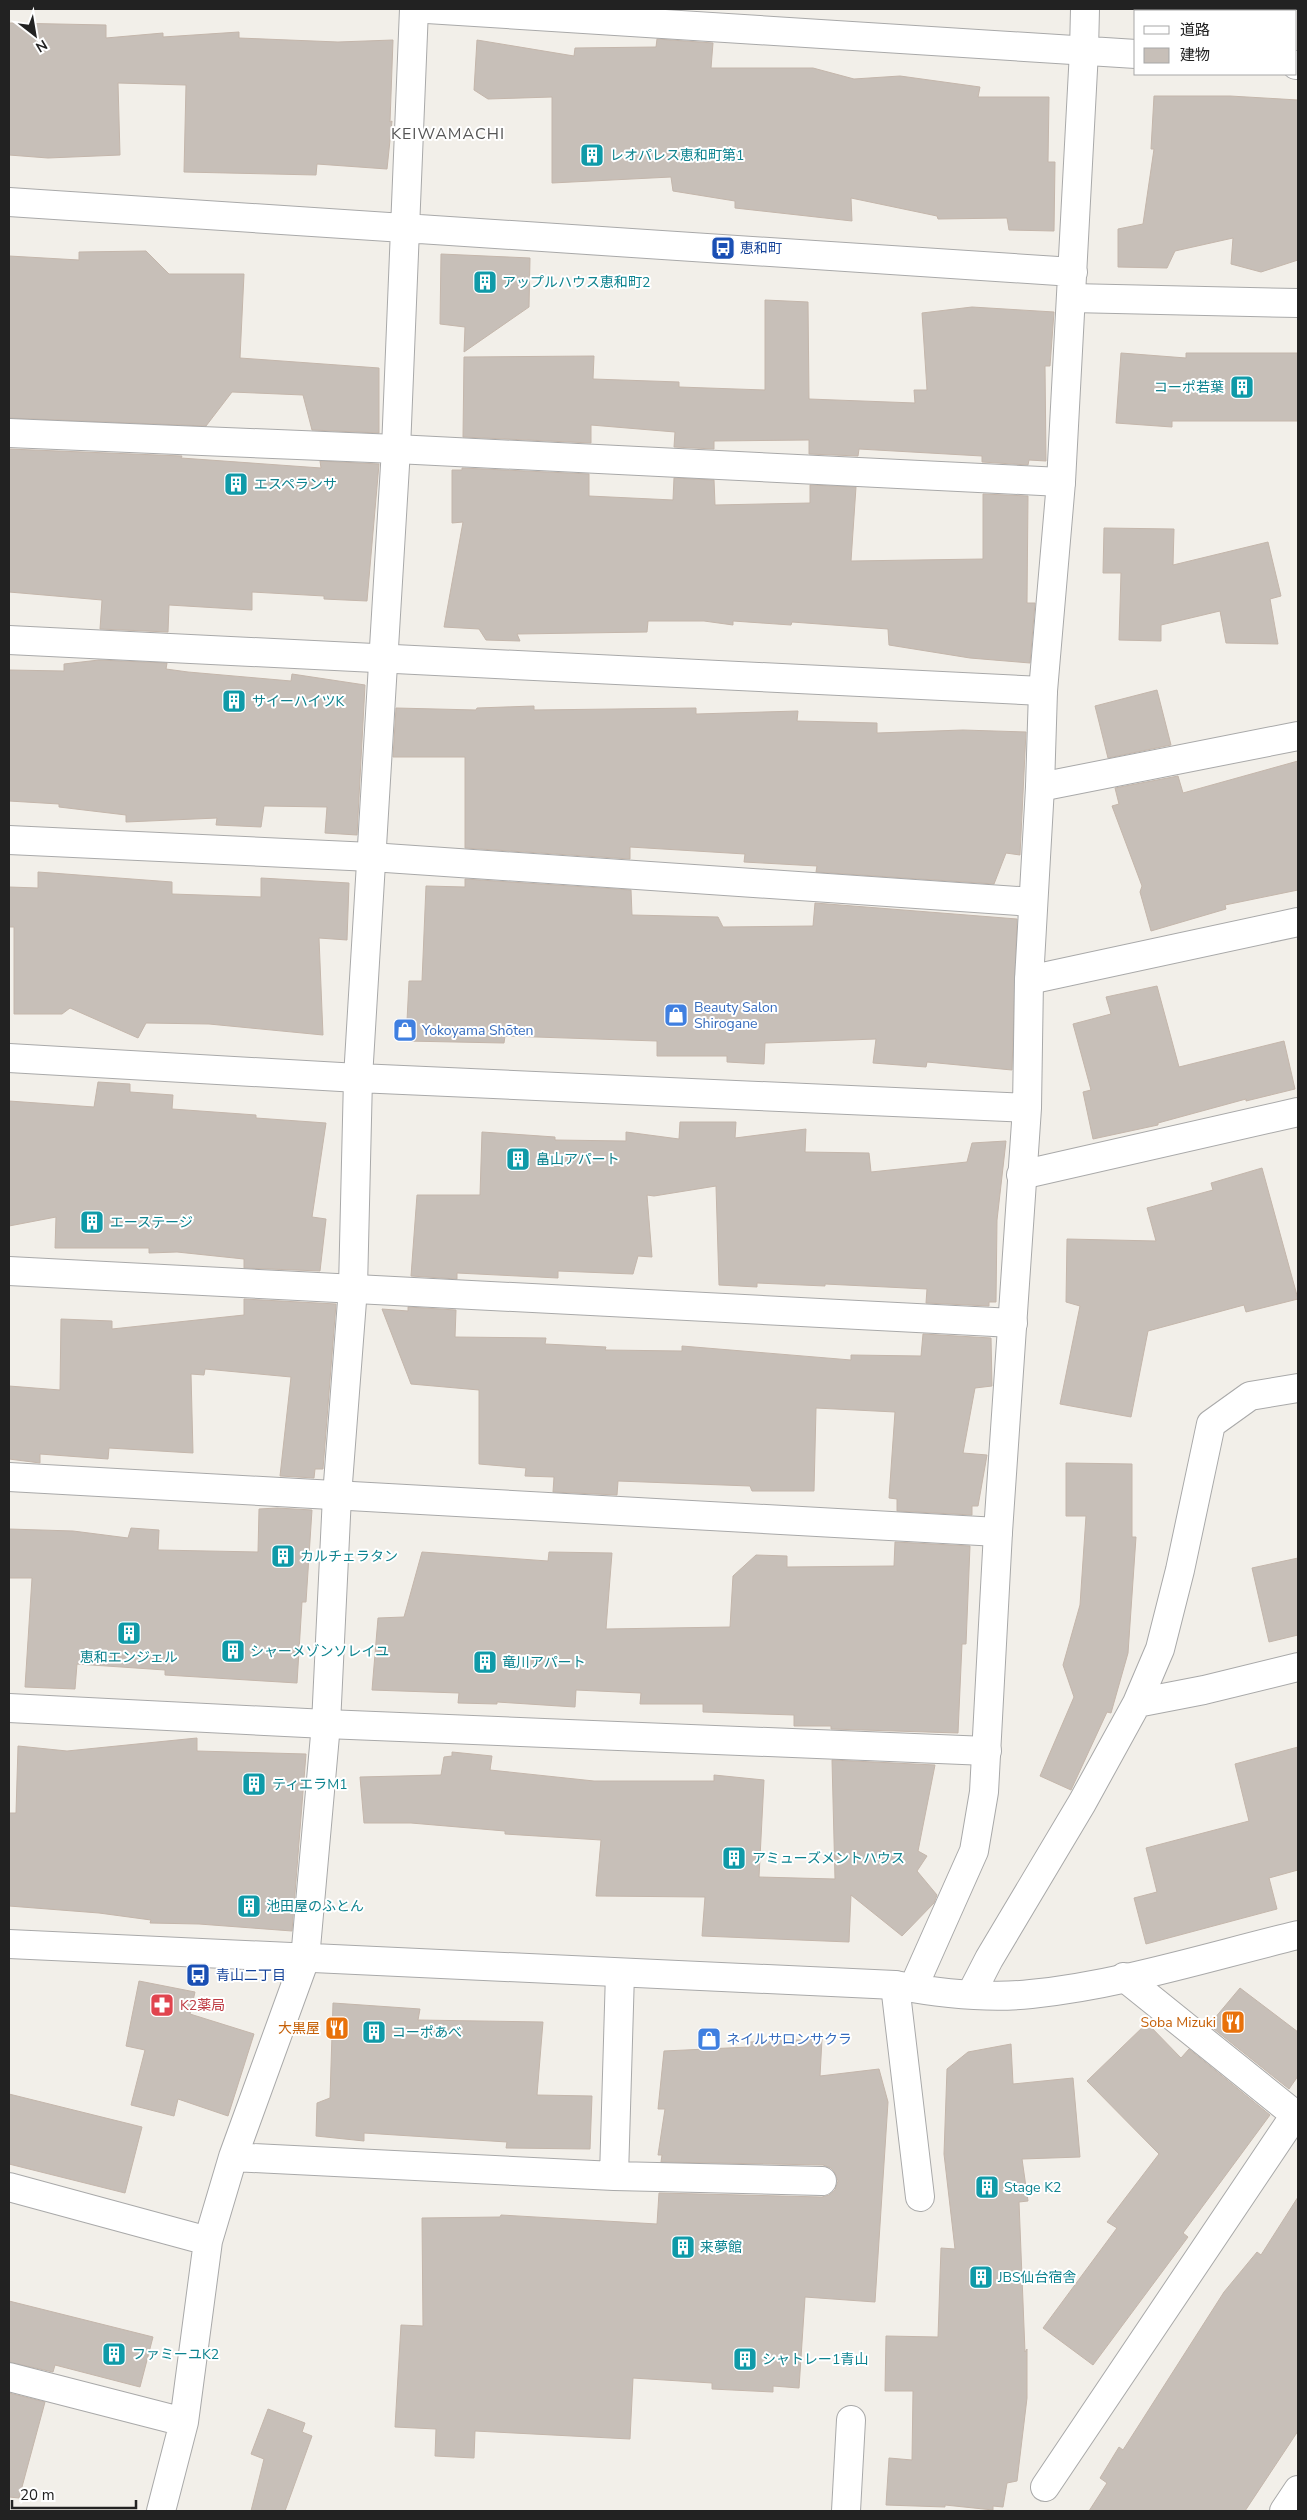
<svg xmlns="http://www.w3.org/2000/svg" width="1307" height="2520" viewBox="0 0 1307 2520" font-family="'Nunito Sans','Noto Sans JP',sans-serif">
  <rect width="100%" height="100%" fill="#f2efe9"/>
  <path fill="#c7bfb8" stroke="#c4b6ab" d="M9 23 106 25V38L163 33V37L239 32V38L338 42 393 40 390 122 392 121 387 169 317 164 316 175 184 172 186 85 118 83 120 155 48 158 9 155Z
    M657 39 713 43 711 68H813L854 79 900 76 980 87 978 97H1049L1048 162H1055L1054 231 1009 230 1007 218 938 219 937 216 851 198 852 221 735 208V201L673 191 671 177 552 183V97L488 99 474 90 477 40 574 56 575 48 656 47Z
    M1154 96H1230L1298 100V260L1261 272 1231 264 1233 238 1175 251 1167 268 1118 267V229L1143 224 1154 149H1151Z
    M146 251 169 274H244L240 358 379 368V433L312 430 303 395 232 392 206 426 9 418V256L79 260V252Z
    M441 254 530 258 529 307 464 352 465 327 440 324Z
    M765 300 808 302 809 399 915 403 914 390H927L922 313 972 307 1054 312 1050 366H1045L1046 461 1029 460 1028 465 982 462V456L859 449 858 456 809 454V440L714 441V449L674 447 675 432 591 425V443L463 437 464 357 594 356 593 379 679 382V387L765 390Z
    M1121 353 1186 358V353H1298V421H1172V427L1116 423Z
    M9 449 182 456 181 458 321 468 320 461 379 464 367 601 324 599V596L252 592V610L169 605 168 632 100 629 102 600 9 592Z
    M462 468 589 474V496L673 500 674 478 714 480 715 505 810 503V485L856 487 851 561 983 559V494L1028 496 1027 603H1035L1030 663 970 658 889 645 888 629 792 622 791 625 733 621V625L704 621H648L647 632 517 634 520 641 486 640 479 629 444 627 463 522 452 523V470H462Z
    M1104 528 1174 529 1173 565 1268 542 1281 596 1270 599 1278 644 1226 643 1220 611 1161 625V641L1119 640 1121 573H1103Z
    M99 660 167 663 166 669 188 672 291 681 292 674 365 685 357 835 325 833 327 807 264 806 261 827 216 825 217 818 126 822V815L59 807V804L9 801V670L64 671V664Z
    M1157 690 1171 745 1108 758 1095 706Z
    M534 706V710L696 708V714L798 711 797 721 877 723V733L963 730 1026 732 1020 855 1006 853 994 884 816 872 817 866 744 862 745 854 630 847V859L465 848V757H393L396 708 476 710 477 708Z
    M1298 761V890L1225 905 1226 909 1151 931 1140 892 1142 886 1112 806 1119 804 1115 788 1178 776 1183 793Z
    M38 872 172 882V894L261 897V878L349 883 347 940 319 938 323 1035 209 1024 146 1023 138 1038 70 1008 62 1014H14V927H9V887L38 888Z
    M465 879 631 890 632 915 718 917 723 927 813 926 815 903 1017 919 1012 1070 927 1062 926 1067 873 1063 876 1039 765 1043 764 1064 727 1062V1056H657V1041L505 1036 504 1043 406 1041 409 981H422L426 886 465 887Z
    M1157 986 1179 1067 1284 1041 1295 1089 1246 1101V1099L1158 1123V1125L1093 1139 1083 1092 1091 1090 1073 1024 1111 1014 1106 997Z
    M98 1082 130 1084V1092L173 1095 172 1109 256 1115V1118L326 1123 312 1217 326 1219 320 1271 244 1268V1259L177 1252 149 1253V1248H55L56 1217 9 1226V1101L94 1107Z
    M680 1122H736L735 1138 806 1129 805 1152 869 1153 871 1172 967 1162 972 1143 1006 1141 997 1220 996 1302H989V1306L926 1303 927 1289 825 1284V1286L757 1283V1287L719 1285 716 1186 654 1196 647 1195 652 1257 638 1256 633 1274 558 1271V1278L457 1273V1279L411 1276 417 1195H480L482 1132 555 1137V1140L626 1141V1132L679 1139Z
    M1262 1168 1298 1299 1246 1312 1244 1305 1148 1331 1131 1417 1060 1404 1080 1306 1066 1302 1067 1239 1156 1241 1147 1208 1213 1190 1211 1183Z
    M244 1299 336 1304 323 1469H315L314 1478 280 1476 291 1377 205 1369 204 1375 191 1374 193 1453 109 1448 108 1459 40 1454V1463L9 1459V1386L60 1390 61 1319 112 1321V1329L244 1315Z
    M408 1307 456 1310 455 1337 546 1338 545 1344 606 1347 605 1350 682 1351V1346L851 1360V1355L921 1356 923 1334 991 1338 992 1386 975 1388 963 1453 987 1455 978 1506H972V1515L897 1511V1499L889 1498 895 1412 816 1408 814 1491H752L750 1486 618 1481 617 1495 553 1492 554 1477 525 1476 526 1468 479 1464V1390L411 1384 382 1309 408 1311Z
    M1066 1463 1132 1464V1537H1136L1128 1653 1111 1713 1107 1712 1071 1790 1040 1776 1074 1697 1063 1665 1080 1605 1086 1516H1066Z
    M277 1508 312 1510 306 1602H302L297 1683 165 1675V1670L77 1664 75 1689 25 1687 32 1578H9V1529L73 1531 128 1538 131 1528 159 1530 158 1550 258 1552 259 1509Z
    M895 1542 970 1546 966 1644H962L958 1733 831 1729V1726H794V1715L703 1712V1704H640L641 1693 576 1690 575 1707 497 1702V1704L458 1703 459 1693 372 1690 378 1618 404 1617 422 1552 548 1561 549 1552 612 1553 606 1629 730 1627 733 1576 756 1555 787 1556V1567L894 1566Z
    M1298 1558V1635L1269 1642 1252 1568Z
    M197 1738V1751L306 1754 292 1931 199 1924 150 1923 151 1920 99 1913 9 1906V1813H16L18 1746 67 1751Z
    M1298 1747V1870L1269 1878 1277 1909 1146 1944 1134 1898 1157 1892 1146 1848 1249 1821 1235 1764Z
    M452 1752 492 1756 490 1770 594 1781H714V1775L764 1780 759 1877 835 1879 832 1760 935 1765 918 1851 927 1856 917 1871 937 1895 934 1903 902 1936 851 1895 849 1942 702 1936 705 1897 596 1896 601 1840 505 1834V1831L411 1823H364L360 1777 441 1775 444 1757 452 1756Z
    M139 1981 195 1992 190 2014 254 2034 228 2116 178 2099 174 2116 131 2105 145 2050 126 2046Z
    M1240 1988 1298 2032V2076L1289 2089 1209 2025Z
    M333 2003 420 2009 418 2020 543 2022 537 2095 592 2096 590 2149 506 2148 507 2142 364 2133V2141L316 2136 317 2103 330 2098Z
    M1147 2023 1181 2058 1189 2049 1270 2115 1183 2233 1188 2237 1093 2365 1043 2328 1117 2228 1107 2222 1159 2154 1087 2081Z
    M822 2039 820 2076 879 2069 888 2102 875 2302 805 2297 799 2388 773 2386V2392L712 2389V2383L633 2378 630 2439 475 2431 474 2458 435 2456 436 2429 395 2427 401 2325 423 2326 422 2218 500 2217 501 2215 657 2224 659 2193 822 2197 829 2195 835 2190 838 2181 835 2173 831 2168 823 2165 661 2162 662 2155H658L665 2109H658L664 2051 749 2047V2042Z
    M1011 2044 1013 2084 1073 2078 1080 2157 1022 2159 1028 2201 1019 2202 1025 2352 1027 2349V2398L1017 2481 1007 2483 1003 2507 993 2506V2510L945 2505V2507L886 2505 889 2458 912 2460 913 2391H885L886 2336 938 2337 941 2248 955 2249 944 2154 947 2069 968 2052Z
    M9 2094 142 2127 125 2193 9 2164Z
    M1298 2197V2431L1245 2511H1089L1107 2483 1100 2478 1119 2447 1123 2450 1224 2292 1257 2252 1261 2255Z
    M9 2301 153 2337 140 2387 55 2365 53 2372 9 2362Z
    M9 2393 45 2402 19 2498 9 2497Z
    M268 2409 305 2423 302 2432 312 2436 285 2511H251L264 2459 251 2454Z"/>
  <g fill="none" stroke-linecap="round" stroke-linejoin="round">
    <g stroke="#a9a9a9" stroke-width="30">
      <path id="minor" d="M427 9 1136 54
        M1084 51 1085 9
        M1296 65H1298
        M1071 298 1298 303
        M9 433 396 449 1061 482
        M9 640 1043 691
        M1040 787 1298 736
        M9 840 371 857 1033 902
        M1029 980 1298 922
        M1021 1175 1298 1112
        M9 1271 1013 1323
        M9 1477 998 1532
        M1137 1703 1204 1690 1298 1667
        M9 1708 326 1724 987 1751
        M1124 1977 1298 2117
        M895 1985 920 2197
        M971 1994 989 1959 1082 1803 1137 1703 1160 1649 1180 1570 1211 1424 1250 1396 1298 1388
        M233 2157 614 2176 822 2181
        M614 2176 620 1973
        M9 2187 208 2241
        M9 2377 184 2422
        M1045 2487 1295 2115
        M161 2511 184 2422 208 2241 233 2157 305 1959
        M846 2511 851 2420
        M1284 2511 1298 2490"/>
    </g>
    <g stroke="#a9a9a9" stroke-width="30">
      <path id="tertiary" d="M9 202 1073 272
        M9 1058 358 1078 1027 1108
        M9 1944 895 1985C938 1993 987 1999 1031 1994 1120 1985 1211 1956 1298 1935
        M305 1959 326 1724 337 1496 353 1288 358 1078 396 449 414 9
        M913 1988 974 1851 984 1792 998 1532 1027 1108 1029 980 1040 787 1043 691 1061 482 1084 51"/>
    </g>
    <use href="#minor" stroke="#fff" stroke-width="28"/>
    <use href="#tertiary" stroke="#fff" stroke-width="28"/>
  </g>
  <defs>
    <g id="building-square" transform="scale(1.25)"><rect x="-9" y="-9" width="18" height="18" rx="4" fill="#0f9aa8" stroke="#fff"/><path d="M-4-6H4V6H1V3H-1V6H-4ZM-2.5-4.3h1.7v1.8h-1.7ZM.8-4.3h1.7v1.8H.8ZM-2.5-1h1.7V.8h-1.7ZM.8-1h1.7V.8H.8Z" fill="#fff"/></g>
    <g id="bus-square" transform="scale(1.25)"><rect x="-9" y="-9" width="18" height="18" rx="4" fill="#1a4fb4" stroke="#fff"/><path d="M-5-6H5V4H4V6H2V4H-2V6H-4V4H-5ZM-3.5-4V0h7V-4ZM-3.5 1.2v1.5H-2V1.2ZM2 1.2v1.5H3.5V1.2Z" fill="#fff"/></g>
    <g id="shop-square" transform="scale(1.25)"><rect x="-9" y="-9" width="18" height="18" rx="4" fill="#3f7fe0" stroke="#fff"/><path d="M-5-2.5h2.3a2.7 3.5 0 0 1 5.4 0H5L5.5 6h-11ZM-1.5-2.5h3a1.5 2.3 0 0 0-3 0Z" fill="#fff"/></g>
    <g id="pharmacy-square" transform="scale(1.25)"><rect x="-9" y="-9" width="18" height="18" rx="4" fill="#e0444e" stroke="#fff"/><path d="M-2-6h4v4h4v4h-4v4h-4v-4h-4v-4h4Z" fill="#fff"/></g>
    <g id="restaurant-square" transform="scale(1.25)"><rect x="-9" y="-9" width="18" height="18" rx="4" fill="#e8710a" stroke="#fff"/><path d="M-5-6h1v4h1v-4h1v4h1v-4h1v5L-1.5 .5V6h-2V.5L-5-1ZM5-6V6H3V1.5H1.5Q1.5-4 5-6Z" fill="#fff"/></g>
  </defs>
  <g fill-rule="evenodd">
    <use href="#building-square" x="592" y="155"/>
    <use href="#bus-square" x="723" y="248"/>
    <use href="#building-square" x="485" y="282"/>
    <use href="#building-square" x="1242" y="387"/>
    <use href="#building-square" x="236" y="484"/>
    <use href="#building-square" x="234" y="701"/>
    <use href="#shop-square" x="676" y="1015"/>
    <use href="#shop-square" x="405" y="1030"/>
    <use href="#building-square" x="518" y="1159"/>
    <use href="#building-square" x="92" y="1222"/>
    <use href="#building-square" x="283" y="1556"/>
    <use href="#building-square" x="129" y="1633"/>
    <use href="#building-square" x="233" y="1651"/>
    <use href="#building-square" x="485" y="1662"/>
    <use href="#building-square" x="254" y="1784"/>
    <use href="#building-square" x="734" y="1858"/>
    <use href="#building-square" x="249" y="1906"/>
    <use href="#bus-square" x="198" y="1975"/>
    <use href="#pharmacy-square" x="162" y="2005"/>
    <use href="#restaurant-square" x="1233" y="2022"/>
    <use href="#restaurant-square" x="337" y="2028"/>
    <use href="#building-square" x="374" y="2032"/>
    <use href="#shop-square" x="709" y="2039"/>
    <use href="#building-square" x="987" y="2187"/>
    <use href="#building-square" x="683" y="2247"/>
    <use href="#building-square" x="981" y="2277"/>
    <use href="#building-square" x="114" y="2354"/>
    <use href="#building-square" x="745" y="2359"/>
  </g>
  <g text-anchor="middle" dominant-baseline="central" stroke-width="4" stroke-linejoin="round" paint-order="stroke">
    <g font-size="14" fill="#0d838f" stroke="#fff" text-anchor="start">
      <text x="610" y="155">レオパレス恵和町第1</text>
      <text x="502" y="282">アップルハウス恵和町2</text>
      <text x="1224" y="387" text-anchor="end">コーポ若葉</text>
      <text x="254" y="484">エスペランサ</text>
      <text x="252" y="701">サイーハイツK</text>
      <text x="536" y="1159">畠山アパート</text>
      <text x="110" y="1222">エーステージ</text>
      <text x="300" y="1556">カルチェラタン</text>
      <text x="250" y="1651">シャーメゾンソレイユ</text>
      <text x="129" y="1657" text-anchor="middle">恵和エンジェル</text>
      <text x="502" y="1662">竜川アパート</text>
      <text x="272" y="1784">ティエラM1</text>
      <text x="752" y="1858">アミューズメントハウス</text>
      <text x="266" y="1906">池田屋のふとん</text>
      <text x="392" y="2032">コーポあべ</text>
      <text x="1004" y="2187">Stage K2</text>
      <text x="700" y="2247">来夢館</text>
      <text x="998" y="2277">JBS仙台宿舎</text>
      <text x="132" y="2354">ファミーユK2</text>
      <text x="762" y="2359">シャトレー1青山</text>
    </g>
    <g font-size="14" fill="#164399" stroke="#fff" text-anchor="start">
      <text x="740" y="248">恵和町</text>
      <text x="216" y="1975">青山二丁目</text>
    </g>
    <g font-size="14" fill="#366cbe" stroke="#fff" text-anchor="start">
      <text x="694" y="1007">Beauty Salon<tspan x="694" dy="16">Shirogane</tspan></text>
      <text x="422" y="1030">Yokoyama Shōten</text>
      <text x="726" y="2039">ネイルサロンサクラ</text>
    </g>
    <g font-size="14" fill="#be3a42" stroke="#fff" text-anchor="start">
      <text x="180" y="2005">K2薬局</text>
    </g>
    <g font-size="14" fill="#c56008" stroke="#fff" text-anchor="end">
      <text x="1216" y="2022">Soba Mizuki</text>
      <text x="320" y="2028">大黒屋</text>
    </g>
    <g font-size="16" letter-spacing="1" fill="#555" stroke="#fff">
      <text x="448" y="134">KEIWAMACHI</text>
    </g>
  </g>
  <rect width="1307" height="2520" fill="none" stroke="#222222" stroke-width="20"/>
  <rect x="1134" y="10" width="162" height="65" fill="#ffffff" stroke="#a7a7a7"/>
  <rect x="1144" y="26" width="25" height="8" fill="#ffffff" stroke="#a7a7a7"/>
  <text x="1180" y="35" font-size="15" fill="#222222">道路</text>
  <rect x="1144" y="48" width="25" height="15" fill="#c7bfb8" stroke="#a7a7a7"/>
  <text x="1180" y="60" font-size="15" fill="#222222">建物</text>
  <g transform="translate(35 35) rotate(149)" stroke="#ffffff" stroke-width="4" paint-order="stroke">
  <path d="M0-4L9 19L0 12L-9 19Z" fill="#222222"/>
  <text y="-8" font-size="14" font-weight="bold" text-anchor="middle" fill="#222222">N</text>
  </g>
  <path d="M12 2500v8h124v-8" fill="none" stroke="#222222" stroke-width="2.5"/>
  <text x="20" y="2500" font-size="15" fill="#222222" stroke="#ffffff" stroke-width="4" paint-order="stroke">20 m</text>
</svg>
